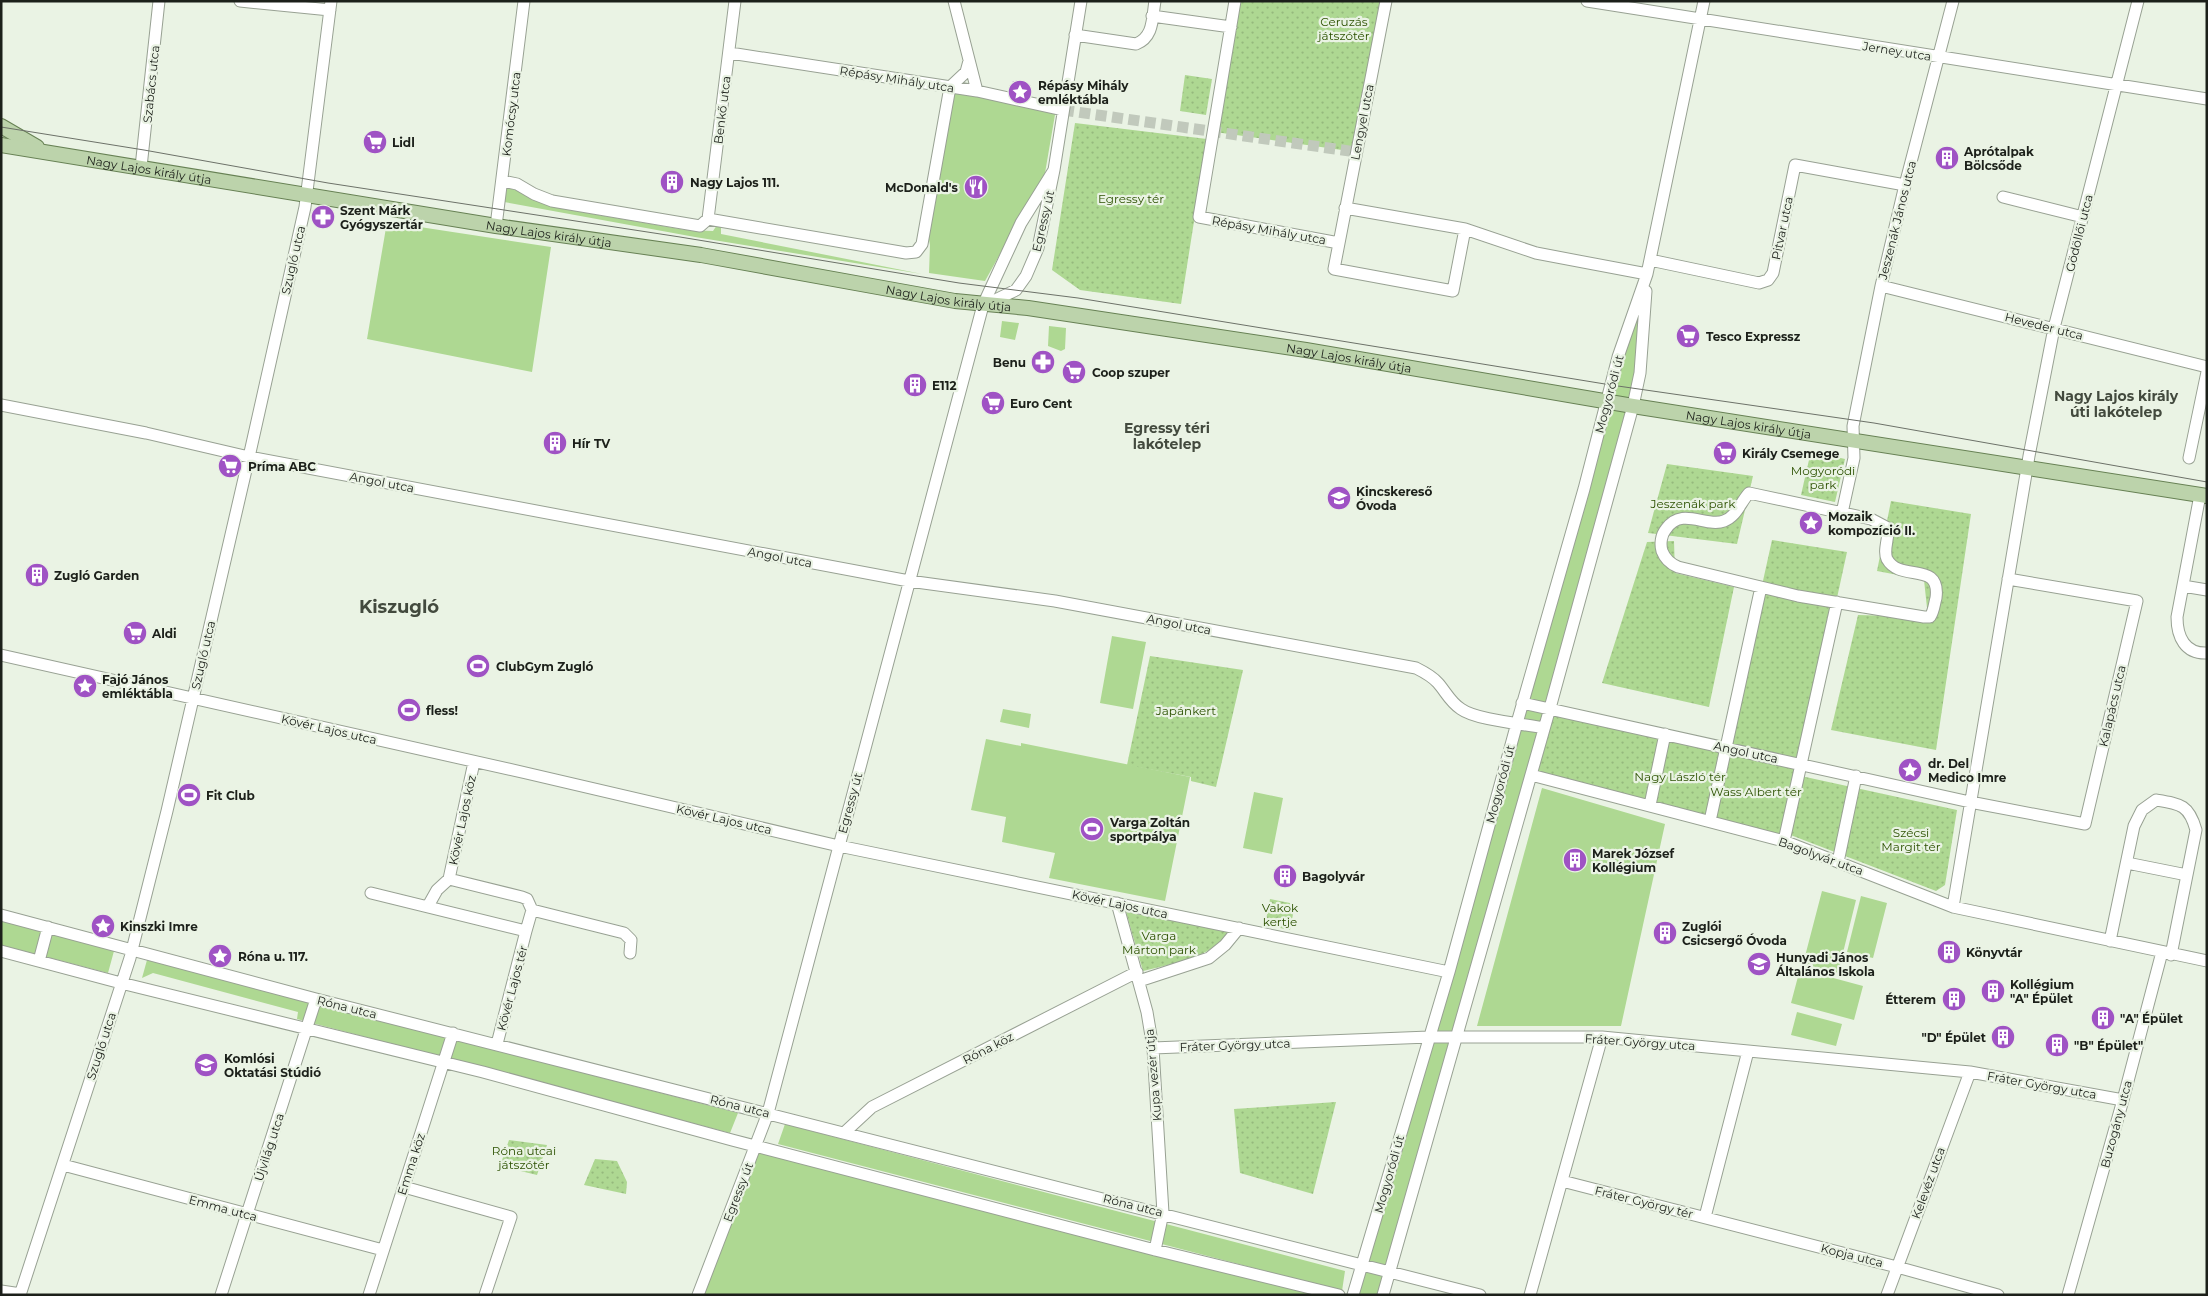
<svg xmlns="http://www.w3.org/2000/svg" width="2208" height="1296" viewBox="0 0 2208 1296" font-family="Montserrat,sans-serif">
  <defs>
    <pattern id="park-dots" width="8" height="8" patternUnits="userSpaceOnUse" patternTransform="scale(1.25)"><rect width="8" height="8" fill="#aed892"/><path d="M2 2h.1M6 6h.1" fill="none" stroke="#95b97d" stroke-width="1.8" stroke-linecap="round"/></pattern>
  </defs>
  <rect width="100%" height="100%" fill="#eaf3e4"/>
  <path fill="#aed892" d="M950 87 1057 103 1045 173 985 281 929 273 930 245 926 223Z
    M507 188 522 191 529 198 558 208 686 230 713 231 717 225H721V234L922 274 695 237 504 202Z
    M387 222 551 247 532 372 367 339Z
    M1647 274 1640 373 1383 1295H1353Z
    M1002 321 1019 323 1015 340 1000 337Z
    M1049 326 1066 328 1065 349 1061 351 1048 346Z
    M1112 636 1146 642 1133 709 1100 703Z
    M1003 709 1031 714 1029 728 1000 722Z
    M986 739 1021 746V743L1190 777 1165 901 1049 878 1055 853 1002 842 1006 817 971 810Z
    M1542 788 1665 824 1621 1026H1477Z
    M1254 792 1283 798 1272 854 1243 848Z
    M1822 891 1856 900 1838 973 1803 964Z
    M1861 896 1887 903 1873 958 1847 952Z
    M1 921 114 951 108 973 1 945Z
    M147 960 738 1113 730 1133 297 1019 298 1012 153 973 142 978Z
    M1800 969 1863 986 1854 1020 1791 1003Z
    M1797 1012 1842 1024 1836 1046 1791 1035Z
    M785 1124 1345 1271 1342 1291 778 1144Z
    M755 1146 1339 1295H698Z"/>
  <path fill="url(#park-dots)" d="M1236 1H1386L1356 152 1215 132Z
    M1185 75 1212 79 1206 115 1180 111Z
    M1075 123 1207 139 1181 304 1080 290 1052 270Z
    M1811 451 1845 459 1835 502 1801 495Z
    M1667 464 1753 476 1737 544 1648 533Z
    M1891 501 1971 514 1936 750 1831 730 1858 615 1928 617 1924 580 1877 571Z
    M1772 540 1847 552 1784 841 1710 821Z
    M1674 541 1675 573 1734 587 1709 707 1602 683 1647 542Z
    M1150 656 1243 670 1216 787 1191 781V777L1127 765Z
    M1553 712 1722 750 1707 819 1537 772Z
    M1801 776 1957 810 1945 885 1936 891 1788 834Z
    M1270 899 1295 904 1290 930 1265 925Z
    M1126 912 1230 931C1208 960 1177 962 1143 971Z
    M1336 1102 1313 1194 1240 1173 1234 1109Z
    M509 1140 547 1145 537 1175 500 1166Z
    M595 1159 617 1161 627 1182 626 1194 584 1185Z"/>
  <g fill="none" stroke-linecap="round" stroke-linejoin="round">
    <path stroke="#c1c9bc" stroke-width="11" stroke-dasharray="11 5.5" stroke-linecap="butt" d="M1063 110 1356 152"/>
    <g stroke="#98a193" stroke-width="13">
      <path id="minor" d="M240 1 330 10
        M954 1 977 91
        M1235 1 1199 217 1339 243
        M1386 1 1334 269 1453 291 1465 229
        M1587 1 2207 99
        M1152 16 1231 27
        M1075 35 1136 44C1154 37 1152 18 1155 1
        M730 53 977 91 1063 110
        M141 167 159 1
        M502 181 517 184 534 194 552 201 700 226 708 219
        M2003 197 2083 217
        M1345 208 1465 229 1536 253 1647 274
        M708 219 906 253 916 252 922 244 950 87 966 72 969 61
        M708 219 735 1
        M496 226 524 1
        M1650 260 1759 283 1768 280 1773 273 1795 165 1905 185
        M1881 286 2207 367
        M987 304 1016 290 1026 276 1038 248 1054 170 1081 1
        M1 405 146 433 249 457 909 581 1055 601 1416 668C1424 672 1432 676 1438 683 1446 692 1450 702 1461 709 1476 720 1524 724 1544 728
        M2189 458 2207 372
        M1749 493 1871 519 1888 528C1889 537 1883 551 1887 559 1900 583 1941 560 1936 598 1934 605 1934 611 1930 617H1924L1798 596 1678 567C1671 564 1665 559 1662 551 1660 544 1661 535 1666 529 1682 506 1706 528 1724 521 1737 516 1740 503 1749 493Z
        M2200 495 2177 617C2177 637 2185 654 2207 653
        M1842 513 1854 458 1853 426 1881 286 1905 185 1953 1
        M2183 586 2207 590
        M1 655 526 773 839 846 1449 972
        M1522 703 1970 802 2085 824 2137 601 2008 579
        M1531 775 1784 841 1953 907 2207 961
        M1650 805 1665 734
        M1710 821 1761 587
        M1784 841 1837 602
        M1838 862 1856 776
        M2127 863 2187 875
        M449 879 474 762
        M449 879 522 897 527 899 532 910
        M371 893 526 931 532 910 624 933 631 940 630 953
        M1117 903 1147 1012 1153 1048 1163 1213 1155 1250
        M428 906 437 890 449 879
        M1953 907 2029 456 2054 328 2138 1
        M1 915 316 999 1480 1295
        M2110 941 2134 826 2142 810 2156 800C2181 804 2189 805 2196 830L2171 955
        M1 951 121 983 483 1072 732 1140 1155 1250 1339 1295
        M39 961 48 927
        M1139 981 1209 958 1225 945 1239 928
        M497 1044 526 931
        M1153 1048 1429 1037H1602L1970 1072 2123 1100
        M845 1132 872 1107 1137 972
        M63 1165 383 1250
        M1562 1181 1897 1267 1998 1295
        M404 1187 511 1217 485 1295
        M1705 1217 1748 1051
        M1 1291 21 1294
        M20 1295 130 958 167 811 249 457 305 207 331 1
        M221 1295 316 999
        M369 1295 453 1033
        M698 1295 768 1113 983 305 1021 223 1054 170
        M1353 1295 1449 972 1517 723 1584 489 1618 357 1647 274 1704 1
        M1383 1295 1550 708 1633 406 1640 373 1646 291
        M1530 1295 1602 1037
        M1887 1295 1970 1072
        M2068 1295 2123 1100 2162 952"/>
    </g>
    <g stroke="#678154" stroke-width="16">
      <g id="major">
        <path d="M1 126 37 147"/>
        <path id="s1" d="M1 145 496 226 701 255 955 301 1028 308 1306 350 1633 406 2207 496"/>
      </g>
    </g>
    <use href="#minor" stroke="#fff" stroke-width="11"/>
    <use href="#major" stroke="#bcd3ab" stroke-width="14"/>
    <path stroke="#6c7168" stroke-width="1" d="M1 127 144 150 328 183 680 237 959 283 1078 298 1611 385 1874 423 2207 482"/>
  </g>
  <defs>
    <g id="sight-disc" transform="scale(1.25)"><circle r="9.5" fill="#9f52c4" stroke="#eaf3e4"/><path d="M0-6L1.8-2.2L6-1.7L2.9 1.2L3.7 5.4L0 3.3L-3.7 5.4L-2.9 1.2L-6-1.7L-1.8-2.2Z" fill="#fff"/></g>
    <g id="supermarket-disc" transform="scale(1.25)"><circle r="9.5" fill="#9f52c4" stroke="#eaf3e4"/><path d="M-6-5.5h2.5l.6 2H6L4.5 2H-2.5L-4.4-4H-6ZM-1.5 3.2a1.3 1.3 0 1 0 .1 0ZM3 3.2a1.3 1.3 0 1 0 .1 0Z" fill="#fff"/></g>
    <g id="building-disc" transform="scale(1.25)"><circle r="9.5" fill="#9f52c4" stroke="#eaf3e4"/><path d="M-4-6H4V6H1V3H-1V6H-4ZM-2.5-4.3h1.7v1.8h-1.7ZM.8-4.3h1.7v1.8H.8ZM-2.5-1h1.7V.8h-1.7ZM.8-1h1.7V.8H.8Z" fill="#fff"/></g>
    <g id="restaurant-disc" transform="scale(1.25)"><circle r="9.5" fill="#9f52c4" stroke="#eaf3e4"/><path d="M-5-6h1v4h1v-4h1v4h1v-4h1v5L-1.5 .5V6h-2V.5L-5-1ZM5-6V6H3V1.5H1.5Q1.5-4 5-6Z" fill="#fff"/></g>
    <g id="pharmacy-disc" transform="scale(1.25)"><circle r="9.5" fill="#9f52c4" stroke="#eaf3e4"/><path d="M-2-6h4v4h4v4h-4v4h-4v-4h-4v-4h4Z" fill="#fff"/></g>
    <g id="school-disc" transform="scale(1.25)"><circle r="9.5" fill="#9f52c4" stroke="#eaf3e4"/><path d="M0-5L7-2L0 1L-7-2ZM-4 1L0 2.5L4 1V4Q0 6-4 4Z" fill="#fff"/></g>
    <g id="stadium-disc" transform="scale(1.25)"><circle r="9.5" fill="#9f52c4" stroke="#eaf3e4"/><path d="M0-5a6.5 5 0 1 0 0 10a6.5 5 0 1 0 0-10ZM-3.5-1.8h7v3.6h-7Z" fill="#fff"/></g>
  </defs>
  <g fill-rule="evenodd">
    <use href="#sight-disc" x="1020" y="92"/>
    <use href="#supermarket-disc" x="375" y="142"/>
    <use href="#building-disc" x="1947" y="158"/>
    <use href="#building-disc" x="672" y="182"/>
    <use href="#restaurant-disc" x="976" y="187"/>
    <use href="#pharmacy-disc" x="323" y="217"/>
    <use href="#supermarket-disc" x="1688" y="336"/>
    <use href="#pharmacy-disc" x="1043" y="362"/>
    <use href="#supermarket-disc" x="1074" y="372"/>
    <use href="#building-disc" x="915" y="385"/>
    <use href="#supermarket-disc" x="993" y="403"/>
    <use href="#building-disc" x="555" y="443"/>
    <use href="#supermarket-disc" x="1725" y="453"/>
    <use href="#supermarket-disc" x="230" y="466"/>
    <use href="#school-disc" x="1339" y="498"/>
    <use href="#sight-disc" x="1811" y="523"/>
    <use href="#building-disc" x="37" y="575"/>
    <use href="#supermarket-disc" x="135" y="633"/>
    <use href="#stadium-disc" x="478" y="666"/>
    <use href="#sight-disc" x="85" y="686"/>
    <use href="#stadium-disc" x="409" y="710"/>
    <use href="#sight-disc" x="1910" y="770"/>
    <use href="#stadium-disc" x="189" y="795"/>
    <use href="#stadium-disc" x="1092" y="829"/>
    <use href="#building-disc" x="1575" y="860"/>
    <use href="#building-disc" x="1285" y="876"/>
    <use href="#sight-disc" x="103" y="926"/>
    <use href="#building-disc" x="1665" y="933"/>
    <use href="#building-disc" x="1949" y="952"/>
    <use href="#sight-disc" x="220" y="956"/>
    <use href="#school-disc" x="1759" y="964"/>
    <use href="#building-disc" x="1993" y="991"/>
    <use href="#building-disc" x="1954" y="999"/>
    <use href="#building-disc" x="2103" y="1018"/>
    <use href="#building-disc" x="2003" y="1037"/>
    <use href="#building-disc" x="2057" y="1045"/>
    <use href="#school-disc" x="206" y="1065"/>
  </g>
  <g text-anchor="middle" dominant-baseline="central" stroke-width="4.5" stroke-linejoin="round" paint-order="stroke">
    <g font-size="12" fill="#2c5101" stroke="#eaf3e4">
      <text x="1344" y="21">Ceruzás<tspan x="1344" dy="14">játszótér</tspan></text>
      <text x="1131" y="198">Egressy tér</text>
      <text x="1823" y="470">Mogyoródi<tspan x="1823" dy="14">park</tspan></text>
      <text x="1693" y="503">Jeszenák park</text>
      <text x="1186" y="710">Japánkert</text>
      <text x="1680" y="776">Nagy László tér</text>
      <text x="1756" y="791">Wass Albert tér</text>
      <text x="1911" y="832">Szécsi<tspan x="1911" dy="14">Margit tér</tspan></text>
      <text x="1280" y="907">Vakok<tspan x="1280" dy="14">kertje</tspan></text>
      <text x="1159" y="935">Varga<tspan x="1159" dy="14">Márton park</tspan></text>
      <text x="524" y="1150">Róna utcai<tspan x="524" dy="14">játszótér</tspan></text>
    </g>
    <g font-size="12" fill="#1c201a" stroke="#eaf3e4">
      <text transform="translate(1897 51) rotate(9)">Jerney utca</text>
      <text transform="translate(897 79) rotate(9)">Répásy Mihály utca</text>
      <text transform="translate(151 84) rotate(-84)">Szabács utca</text>
      <text transform="translate(722 110) rotate(-83)">Benkő utca</text>
      <text transform="translate(511 114) rotate(-83)">Komócsy utca</text>
      <text transform="translate(1362 122) rotate(-79)">Lengyel utca</text>
      <text stroke="none"><textPath href="#s1" startOffset="150">Nagy Lajos király útja</textPath></text>
      <text transform="translate(1897 220) rotate(-76)">Jeszenák János utca</text>
      <text transform="translate(1043 221) rotate(-77)">Egressy út</text>
      <text transform="translate(1782 228) rotate(-78)">Pitvar utca</text>
      <text transform="translate(1269 230) rotate(10)">Répásy Mihály utca</text>
      <text stroke="none"><textPath href="#s1" startOffset="555">Nagy Lajos király útja</textPath></text>
      <text transform="translate(2079 233) rotate(-76)">Gödöllői utca</text>
      <text transform="translate(293 260) rotate(-77)">Szugló utca</text>
      <text stroke="none"><textPath href="#s1" startOffset="960">Nagy Lajos király útja</textPath></text>
      <text transform="translate(2044 326) rotate(14)">Heveder utca</text>
      <text stroke="none"><textPath href="#s1" startOffset="1365">Nagy Lajos király útja</textPath></text>
      <text transform="translate(1609 394) rotate(-75)">Mogyoródi út</text>
      <text stroke="none"><textPath href="#s1" startOffset="1770">Nagy Lajos király útja</textPath></text>
      <text transform="translate(382 482) rotate(11)">Angol utca</text>
      <text transform="translate(780 557) rotate(11)">Angol utca</text>
      <text transform="translate(1179 624) rotate(11)">Angol utca</text>
      <text transform="translate(203 655) rotate(-77)">Szugló utca</text>
      <text transform="translate(2112 706) rotate(-77)">Kalapács utca</text>
      <text transform="translate(329 729) rotate(13)">Kövér Lajos utca</text>
      <text transform="translate(1746 752) rotate(12)">Angol utca</text>
      <text transform="translate(1500 784) rotate(-75)">Mogyoródi út</text>
      <text transform="translate(850 803) rotate(-75)">Egressy út</text>
      <text transform="translate(724 819) rotate(13)">Kövér Lajos utca</text>
      <text transform="translate(462 820) rotate(-78)">Kövér Lajos köz</text>
      <text transform="translate(1821 856) rotate(20)">Bagolyvár utca</text>
      <text transform="translate(1120 904) rotate(12)">Kövér Lajos utca</text>
      <text transform="translate(512 988) rotate(-75)">Kövér Lajos tér</text>
      <text transform="translate(347 1007) rotate(14)">Róna utca</text>
      <text transform="translate(1640 1042) rotate(4)">Fráter György utca</text>
      <text transform="translate(1235 1045) rotate(-2)">Fráter György utca</text>
      <text transform="translate(101 1046) rotate(-72)">Szugló utca</text>
      <text transform="translate(988 1048) rotate(-27)">Róna köz</text>
      <text transform="translate(1153 1075) rotate(-95)">Kupa vezér útja</text>
      <text transform="translate(2042 1085) rotate(10)">Fráter György utca</text>
      <text transform="translate(740 1106) rotate(14)">Róna utca</text>
      <text transform="translate(2116 1124) rotate(-75)">Buzogány utca</text>
      <text transform="translate(269 1147) rotate(-72)">Újvilág utca</text>
      <text transform="translate(411 1164) rotate(-72)">Emma köz</text>
      <text transform="translate(1389 1174) rotate(-74)">Mogyoródi út</text>
      <text transform="translate(1928 1183) rotate(-70)">Kelevéz utca</text>
      <text transform="translate(738 1192) rotate(-69)">Egressy út</text>
      <text transform="translate(1644 1202) rotate(14)">Fráter György tér</text>
      <text transform="translate(1133 1205) rotate(14)">Róna utca</text>
      <text transform="translate(223 1208) rotate(15)">Emma utca</text>
      <text transform="translate(1852 1255) rotate(14)">Kopja utca</text>
    </g>
    <g font-size="12" font-weight="bold" fill="#1c201a" stroke="#eaf3e4" text-anchor="start">
      <text x="1038" y="85">Répásy Mihály<tspan x="1038" dy="14">emléktábla</tspan></text>
      <text x="392" y="142">Lidl</text>
      <text x="1964" y="151">Aprótalpak<tspan x="1964" dy="14">Bölcsőde</tspan></text>
      <text x="690" y="182">Nagy Lajos 111.</text>
      <text x="958" y="187" text-anchor="end">McDonald's</text>
      <text x="340" y="210">Szent Márk<tspan x="340" dy="14">Gyógyszertár</tspan></text>
      <text x="1706" y="336">Tesco Expressz</text>
      <text x="1026" y="362" text-anchor="end">Benu</text>
      <text x="1092" y="372">Coop szuper</text>
      <text x="932" y="385">E112</text>
      <text x="1010" y="403">Euro Cent</text>
      <text x="572" y="443">Hír TV</text>
      <text x="1742" y="453">Király Csemege</text>
      <text x="248" y="466">Príma ABC</text>
      <text x="1356" y="491">Kincskereső<tspan x="1356" dy="14">Óvoda</tspan></text>
      <text x="1828" y="516">Mozaik<tspan x="1828" dy="14">kompozíció II.</tspan></text>
      <text x="54" y="575">Zugló Garden</text>
      <text x="152" y="633">Aldi</text>
      <text x="496" y="666">ClubGym Zugló</text>
      <text x="102" y="679">Fajó János<tspan x="102" dy="14">emléktábla</tspan></text>
      <text x="426" y="710">fless!</text>
      <text x="1928" y="763">dr. Del<tspan x="1928" dy="14">Medico Imre</tspan></text>
      <text x="206" y="795">Fit Club</text>
      <text x="1110" y="822">Varga Zoltán<tspan x="1110" dy="14">sportpálya</tspan></text>
      <text x="1592" y="853">Marek József<tspan x="1592" dy="14">Kollégium</tspan></text>
      <text x="1302" y="876">Bagolyvár</text>
      <text x="120" y="926">Kinszki Imre</text>
      <text x="1682" y="926">Zuglói<tspan x="1682" dy="14">Csicsergő Óvoda</tspan></text>
      <text x="1966" y="952">Könyvtár</text>
      <text x="238" y="956">Róna u. 117.</text>
      <text x="1776" y="957">Hunyadi János<tspan x="1776" dy="14">Általános Iskola</tspan></text>
      <text x="2010" y="984">Kollégium<tspan x="2010" dy="14">"A" Épület</tspan></text>
      <text x="1936" y="999" text-anchor="end">Étterem</text>
      <text x="2120" y="1018">"A" Épület</text>
      <text x="1986" y="1037" text-anchor="end">"D" Épület</text>
      <text x="2074" y="1045">"B" Épület"</text>
      <text x="224" y="1058">Komlósi<tspan x="224" dy="14">Oktatási Stúdió</tspan></text>
    </g>
    <g font-size="14" font-weight="bold" fill="#434a3e" stroke="#eaf3e4">
      <text x="2116" y="396">Nagy Lajos király<tspan x="2116" dy="16">úti lakótelep</tspan></text>
      <text x="1167" y="428">Egressy téri<tspan x="1167" dy="16">lakótelep</tspan></text>
    </g>
    <g font-size="18" font-weight="bold" fill="#434a3e" stroke="#eaf3e4">
      <text x="399" y="607">Kiszugló</text>
    </g>
  </g>
  <rect width="2208" height="1296" fill="none" stroke="#1c201a" stroke-width="5"/>
</svg>
